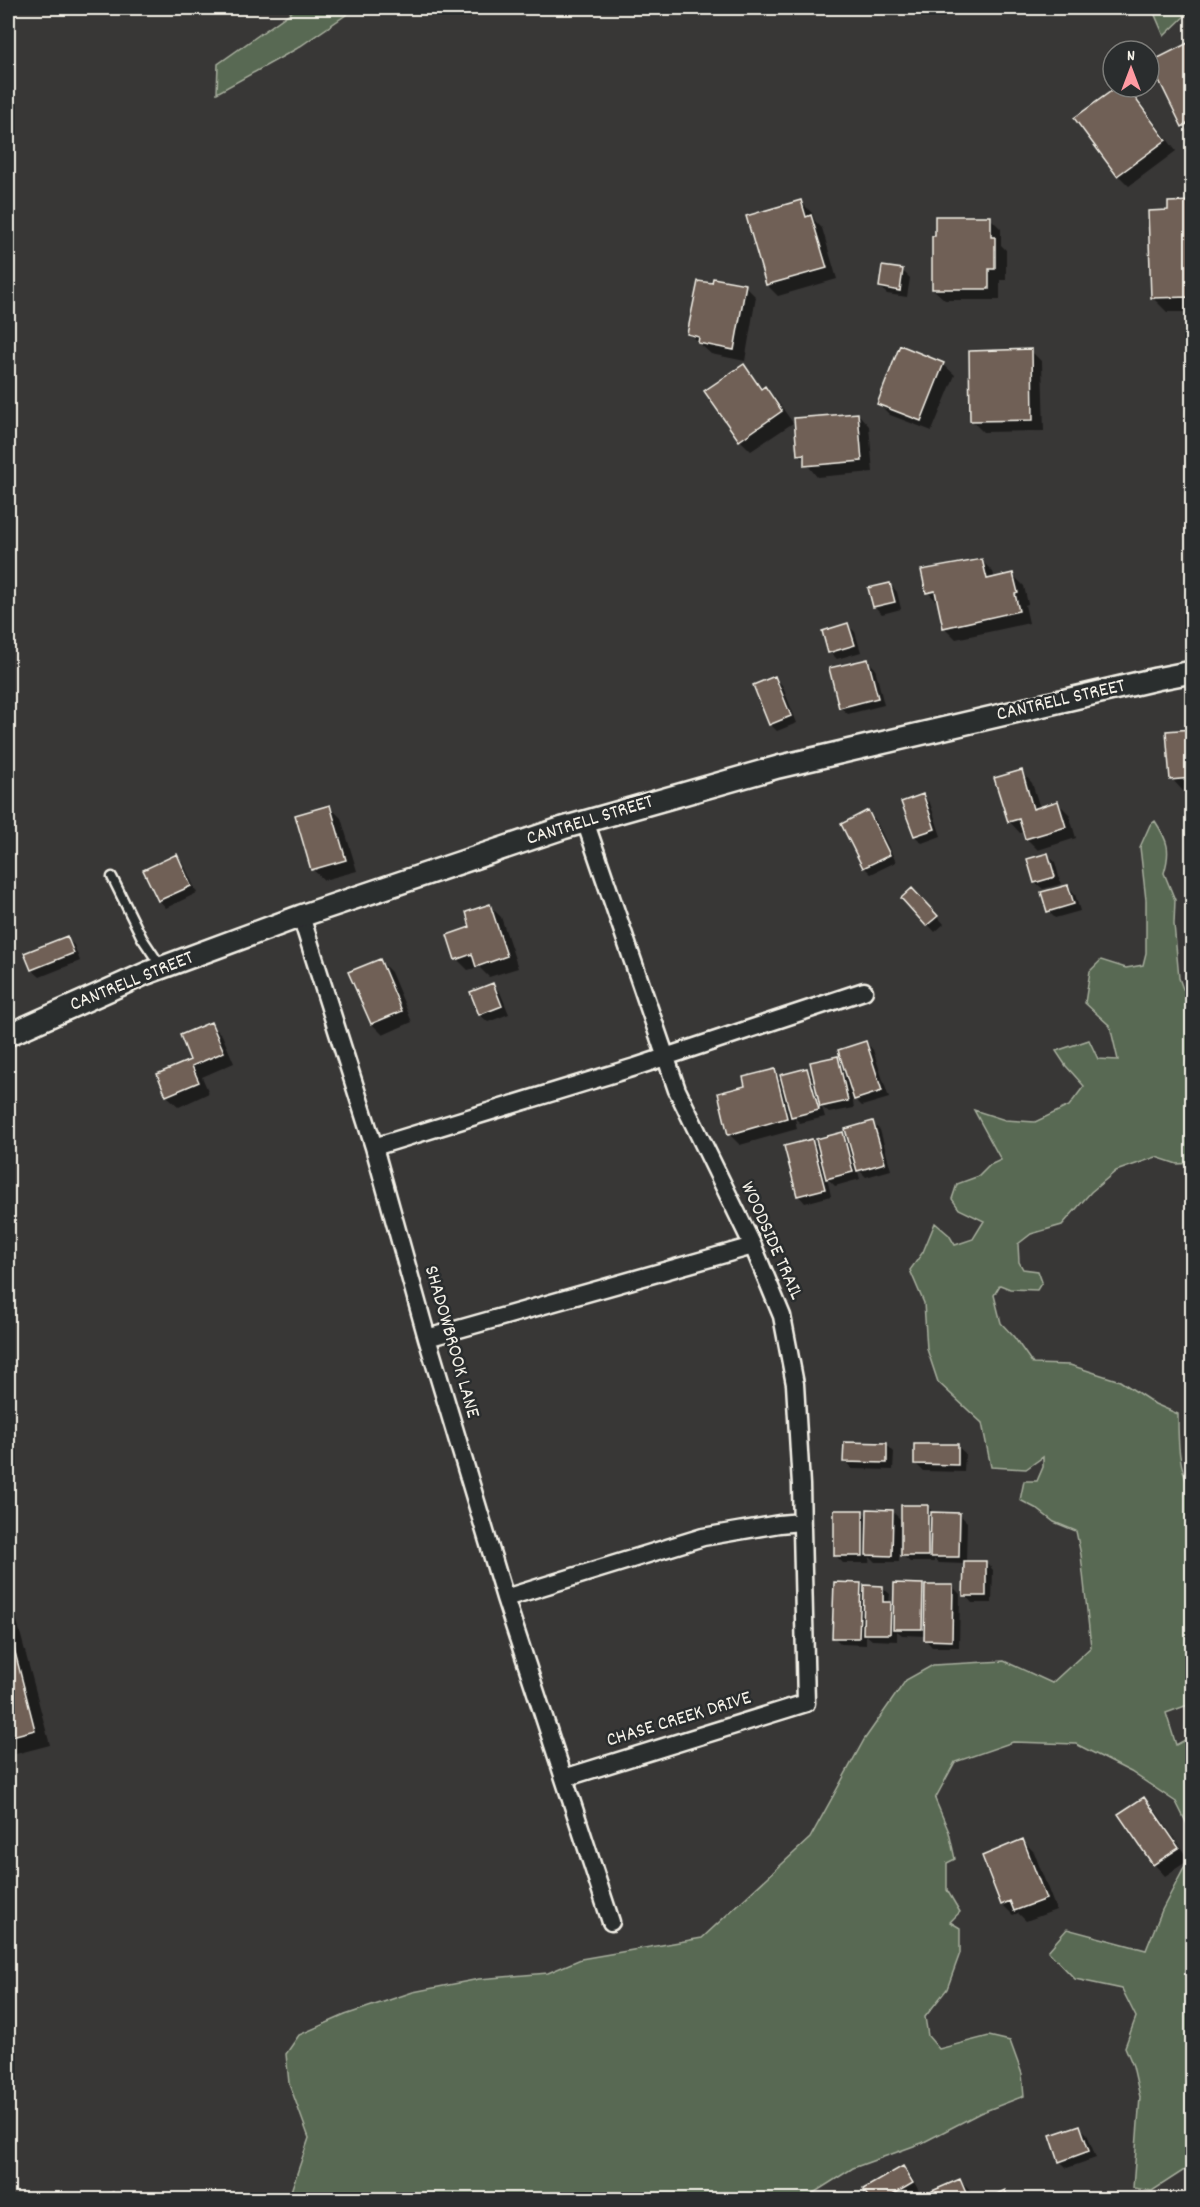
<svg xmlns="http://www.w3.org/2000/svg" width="1200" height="2207" viewBox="0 0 1200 2207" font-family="Dekko,sans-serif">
  <rect width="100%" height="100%" fill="#383736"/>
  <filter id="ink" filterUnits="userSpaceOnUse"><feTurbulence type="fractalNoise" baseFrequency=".0167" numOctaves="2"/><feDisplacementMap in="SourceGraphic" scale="12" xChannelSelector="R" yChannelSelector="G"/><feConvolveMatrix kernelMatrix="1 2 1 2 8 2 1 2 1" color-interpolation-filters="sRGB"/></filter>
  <g filter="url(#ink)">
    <path fill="#596952" stroke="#a6ad9d" stroke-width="1.5" d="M297 8H356L296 49 217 93 218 64Z
      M1152 8H1192V9L1164 36Z
      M1155 821C1168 841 1171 850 1164 873L1175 900 1174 924 1179 978 1183 989 1192 993V1163L1177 1164 1156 1157 1116 1171 1091 1192 1062 1225 1031 1234 1018 1244 1019 1262 1023 1269 1038 1271 1042 1282 1037 1290 1010 1289 1000 1285 994 1295 1001 1323 1014 1337 1033 1364 1070 1365 1120 1381 1155 1404 1178 1414C1178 1442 1178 1468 1192 1492V1706H1185L1166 1713 1176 1745 1192 1736V1834L1176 1802 1131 1772 1076 1744 1013 1742 955 1762 935 1799 949 1832 955 1859 947 1863V1890L960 1912 950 1922 960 1928V1953L947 1989 925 2017 928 2036 939 2049 989 2036 1010 2041 1022 2074 1024 2096 980 2113 922 2143 853 2168 804 2199H271L289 2197 309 2138 289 2083 286 2054 299 2035 345 2015 413 1992 479 1979 548 1973 581 1959 702 1938 810 1838 864 1740 906 1680 933 1665 1004 1661 1052 1683 1091 1647 1081 1555 1076 1531 1054 1522 1037 1509 1020 1500 1024 1481H1037L1043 1467V1457L1026 1469 991 1467 982 1423 938 1382 927 1349 924 1303 910 1270 923 1252 935 1223 949 1235 955 1245 973 1239 984 1221 959 1209 952 1199 957 1184 979 1176 990 1165 1001 1160 974 1110 1005 1120 1035 1122 1069 1106 1084 1086 1066 1066 1056 1051 1089 1040 1098 1059 1118 1060 1110 1026 1085 1003 1090 971 1101 960 1126 968 1143 965 1146 953V900L1140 847 1150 825Z
      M1192 1845V2165L1152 2191 1133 2188 1140 2097 1133 2066 1125 2047 1136 2017 1122 1989 1075 1979 1048 1951 1067 1929 1146 1950 1162 1910 1184 1868Z"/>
    <path fill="#0007" d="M1192 43V135L1183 126 1152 63Z
      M1120 87H1126L1135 96 1176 151 1129 186 1118 175Z
      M801 202 812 213 815 221 822 228 837 279 778 296 767 285 748 217Z
      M1170 203H1192V312H1167L1152 297Z
      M990 218 1001 229V245L1006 250V280H1000V300H945L933 289Z
      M883 268 903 271 910 278 907 297 887 294 880 287Z
      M745 286 756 297 745 361 711 354 689 334Z
      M1031 351 1042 362 1044 431 983 432 972 421Z
      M943 364 955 375 932 431 890 415 878 403Z
      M744 366 763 389 765 388 776 399 793 423 751 451 740 440Z
      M858 414 869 426 873 472 817 477 799 454Z
      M982 561 993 572 995 579 1013 575 1024 586 1028 604 1025 605 1029 623 956 639 945 628 939 604 928 592Z
      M890 584 897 592 901 609 882 614 874 606Z
      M848 625 855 632 861 652 837 659 830 652Z
      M867 660 875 668 884 705 848 714 840 707Z
      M774 678 782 685 797 723 777 731 770 724Z
      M1192 731V790L1183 791 1172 779 1167 733Z
      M1021 771 1032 783 1040 808 1058 803 1069 814 1076 838 1038 850 1026 838 1024 832 1020 833 1009 821Z
      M922 796 930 803 941 836 922 843 915 836Z
      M330 807 341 818 357 871 324 880 312 869Z
      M868 812 875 819 896 862 871 874 864 867Z
      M1048 855 1055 862 1061 884 1043 889 1035 882Z
      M176 856 183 863 197 893 166 908 159 900Z
      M1068 886 1075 894 1080 911 1055 918 1048 911Z
      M920 897 944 924 935 932 903 898Z
      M490 906 501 917 518 968 489 977 479 967 468 970 457 959 472 928Z
      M66 938 74 945 80 961 40 977 32 970 26 954Z
      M380 961 391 972 412 1022 383 1035 372 1024Z
      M492 985 500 992 509 1014 488 1022 480 1015 472 993Z
      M210 1024 222 1035 234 1063 202 1077 209 1093 179 1107 167 1096 159 1075 192 1060Z
      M866 1042 873 1050 889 1098 862 1106 852 1096 854 1108 829 1113 822 1107 825 1117 800 1123 795 1118 797 1129 740 1145 729 1134 747 1087 774 1071 780 1077 806 1069 815 1078 838 1057 843 1063Z
      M872 1123 880 1130 891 1170 866 1177 857 1168 860 1179 835 1186 827 1178 831 1196 805 1203 798 1195 812 1140 819 1148 842 1134 851 1142Z
      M887 1445 894 1452 893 1470 852 1469 845 1461Z
      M957 1446 965 1453 964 1472 923 1471 915 1463Z
      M928 1507 935 1514H959L967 1522 966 1562H986L993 1570 992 1603H972L965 1595V1564L939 1563 934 1559V1562H910L902 1555Z
      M892 1511 900 1519 899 1562H875L870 1557 869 1563H843L835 1555 863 1512 868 1517Z
      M860 1584 866 1590 882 1587 890 1594 889 1603 895 1607 922 1585 926 1589 953 1587 960 1594 959 1647H932L925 1639V1636L902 1635 897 1631V1641L872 1640 866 1635V1645L841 1644 834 1637Z
      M8 1587 50 1745 8 1756Z
      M1144 1799 1155 1810 1189 1860 1165 1876 1154 1864 1120 1815Z
      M1023 1841 1034 1852 1056 1910 1026 1921 1018 1913 1013 1915 1002 1904Z
      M1080 2127 1087 2134 1096 2158 1067 2168 1060 2161Z
      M903 2168 910 2175 919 2191 903 2200H871Z
      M960 2181 971 2192 974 2200H937Z"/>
    <path fill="#706057" stroke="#f4f1e8" stroke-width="1.5" d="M1192 41V121L1182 127 1150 62Z
      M1117 87H1127L1166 140 1117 176 1074 118Z
      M801 200 806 217 811 215 827 268 766 285 746 216Z
      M1192 201V304L1191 297 1151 298 1148 211 1168 210V202Z
      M935 216H991V237H995V269H989V289H932V236H935Z
      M882 266 903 269 900 291 879 287Z
      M713 278 746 284 734 350 698 343 699 337 687 334 698 281 712 283Z
      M900 345 944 363 921 421 877 404Z
      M1032 349 1033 420 970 421 969 351Z
      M744 364 761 389 765 386 782 411 739 441 704 391Z
      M858 413 862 461 804 466V454L797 455 794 418Z
      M982 559 987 579 1013 573 1018 593 1015 594 1019 611 943 628 935 591 926 593 921 570Z
      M890 583 895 602 873 607 868 588Z
      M848 623 855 645 828 653 822 631Z
      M868 659 878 698 839 708 829 668Z
      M775 676 791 716 769 725 753 685Z
      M1192 729V778L1170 780 1166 731Z
      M1022 770 1033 809 1058 801 1066 827 1025 839 1019 819 1008 822 994 778Z
      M923 794 935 829 914 836 901 802Z
      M330 805 346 860 311 870 295 815Z
      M868 810 890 855 863 868 841 824Z
      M1048 853 1055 877 1034 883 1027 859Z
      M177 854 191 886 158 901 143 870Z
      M1068 885 1074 904 1047 912 1041 892Z
      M912 888 938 916 926 926 901 898Z
      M490 904 507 956 476 967 472 954 455 960 447 935 470 927 466 912Z
      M67 936 74 953 31 970 24 953Z
      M380 959 402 1011 371 1024 348 972Z
      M493 983 502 1006 479 1015 470 992Z
      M211 1022 224 1052 192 1066 199 1082 166 1096 157 1074 190 1060 180 1035Z
      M866 1041 882 1091 854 1100 838 1050Z
      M838 1056 848 1101 820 1107 810 1062Z
      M807 1068 819 1110 791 1117 780 1075Z
      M775 1069 787 1118 728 1135 718 1093 745 1086 743 1077Z
      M873 1121 885 1163 857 1171 845 1129Z
      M843 1132 853 1172 826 1179 816 1139Z
      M812 1139 825 1189 797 1196 784 1146Z
      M844 1442 887 1443V1463L843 1462Z
      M914 1444H958V1465L914 1464Z
      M901 1505H928V1556H901Z
      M867 1509 893 1510 892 1556 866 1555Z
      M834 1510H863V1556H834Z
      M931 1512 960 1513 959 1557H930Z
      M964 1561H986V1596H963Z
      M834 1582 861 1583 859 1638H832Z
      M894 1583 923 1584 922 1629H893Z
      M864 1585 883 1586V1602H891L890 1634H863Z
      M925 1585H953L952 1641 924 1640Z
      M8 1625 35 1730 8 1737Z
      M1144 1797 1179 1848 1153 1865 1118 1814Z
      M1023 1839 1046 1899 1014 1911 1010 1901 1001 1905 982 1856Z
      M1080 2125 1089 2151 1059 2162 1050 2135Z
      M903 2166 913 2183 884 2200H870L863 2189Z
      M960 2179 969 2200H935L932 2191Z
      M1005 2190 1009 2200H984Z
      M113 2192 115 2200H87Z"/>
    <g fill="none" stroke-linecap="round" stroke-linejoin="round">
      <g stroke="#f4f1e8" stroke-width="13">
        <path id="service" d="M112 877 142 938 162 968"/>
      </g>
      <g stroke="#f4f1e8" stroke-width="21">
        <path id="minor" d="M301 916 374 1147 427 1338 505 1598 611 1922
          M374 1147 635 1067 864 991
          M427 1338 753 1246
          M505 1598 703 1537 779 1524 801 1522
          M564 1778 806 1703 801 1485 795 1384 782 1316 753 1246 677 1090 585 821"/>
      </g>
      <g stroke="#f4f1e8" stroke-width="26">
        <path id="tertiary" d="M8 1035 147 973 301 916 563 828 778 767 1156 679 1192 672"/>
      </g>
      <use href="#service" stroke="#2a2d2e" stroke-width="8"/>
      <use href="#minor" stroke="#2a2d2e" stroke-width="16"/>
      <use href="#tertiary" stroke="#2a2d2e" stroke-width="21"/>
    </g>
  </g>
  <g text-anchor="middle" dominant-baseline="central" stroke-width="5" stroke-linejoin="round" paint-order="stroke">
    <g font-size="20" fill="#f4f1e8" stroke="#2a2d2e">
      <text transform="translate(1061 701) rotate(-13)">CANTRELL STREET</text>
      <text transform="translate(590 821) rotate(-17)">CANTRELL STREET</text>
      <text transform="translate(132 982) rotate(-22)">CANTRELL STREET</text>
      <text transform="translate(771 1241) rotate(66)">WOODSIDE TRAIL</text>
      <text transform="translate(451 1342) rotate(74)">SHADOWBROOK LANE</text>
      <text transform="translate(679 1720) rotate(-17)">CHASE CREEK DRIVE</text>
    </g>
  </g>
  <rect width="1200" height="2207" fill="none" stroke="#2a2d2e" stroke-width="30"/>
  <rect x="15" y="15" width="1170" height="2177" fill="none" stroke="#f4f1e8" stroke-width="2" filter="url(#ink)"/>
  <g transform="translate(1131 69)"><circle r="28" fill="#2a2d2e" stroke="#7b7b78" stroke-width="1.5"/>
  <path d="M0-4.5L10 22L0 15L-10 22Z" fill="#ff9aa2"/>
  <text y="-9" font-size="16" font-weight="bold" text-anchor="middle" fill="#f4f1e8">N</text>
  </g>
</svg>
